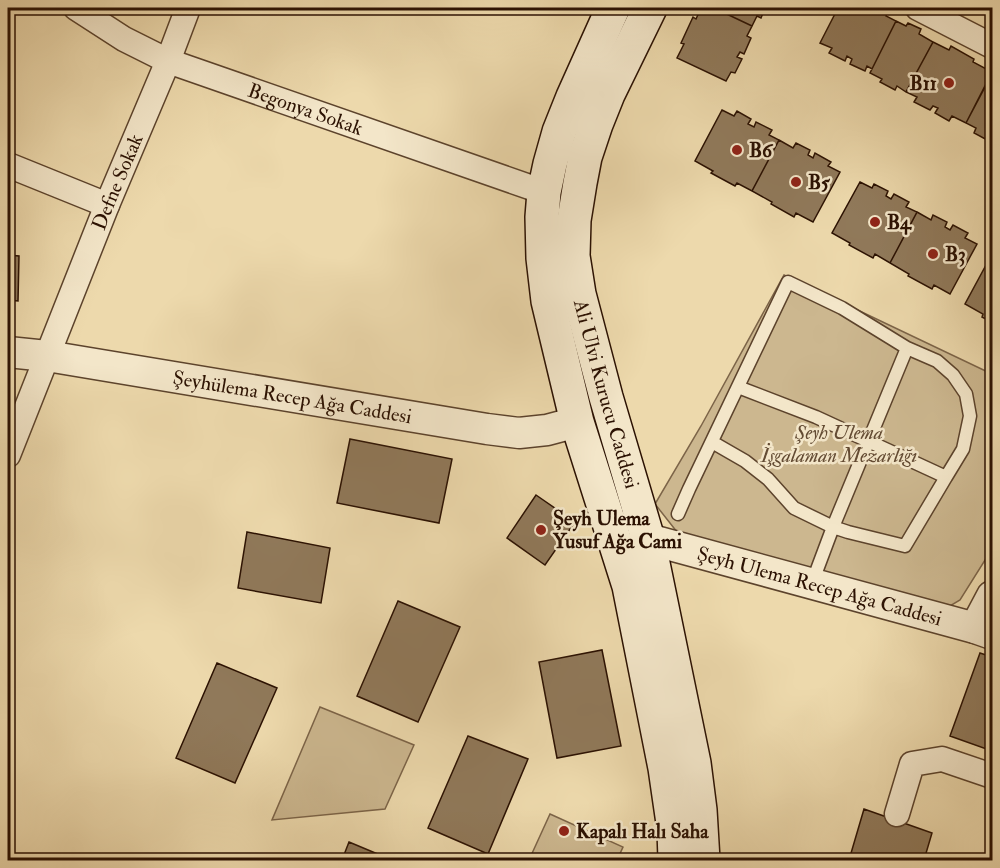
<svg xmlns="http://www.w3.org/2000/svg" width="1000" height="868" viewBox="0 0 1000 868" font-family="'IM FELL Double Pica',serif">
  <rect width="100%" height="100%" fill="#edd9ac"/>
  <filter id="stains"><feTurbulence type="fractalNoise" baseFrequency=".00333" numOctaves="4"/><feColorMatrix values="0 0 0 0 .2 0 0 0 0 .09 0 0 0 0 .02 0 0 0 .5 -.17"/></filter>
  <radialGradient id="worn" r=".72"><stop offset=".6" stop-color="#630" stop-opacity="0"/><stop offset="1" stop-color="#630" stop-opacity=".3"/></radialGradient>
  <path fill="#ccb78f" stroke="#7c6448" stroke-width="1.5" d="M784 275 992 374V549L960 600 950 606 681 537 655 504 701 426Z
    M320 707 414 745 385 809 272 820Z
    M550 814 623 847 617 860H529Z"/>
  <path fill="#90795a" stroke="#2b1102" stroke-width="1.5" d="M701 8H714L752 26 747 36 751 38 744 54 740 52 737 57 742 59 735 73 731 72 726 81 677 58 684 44 681 43 693 17 696 19Z
    M714 8H765L761 18 757 16 752 26Z
    M838 8H884L889 10 886 16 896 21 872 69 867 66 865 71 850 64 852 59 847 56 845 61 829 53 832 48 820 43Z
    M896 21 906 26 908 23 921 29 919 34 933 42 906 92 897 86 895 90 880 82 882 79 870 73Z
    M933 42 949 50 951 46 974 59 973 62 992 72 966 123 952 116 949 121 935 113 938 108 933 106 930 110 914 102 917 97 906 92Z
    M992 74V137L989 141 974 133 976 128 966 123Z
    M722 110 734 116 737 111 751 119 748 124 754 127 756 122 772 130 769 135 779 140 752 191 737 183 735 186 711 173 713 171 695 161Z
    M779 140 793 148 796 143 810 150 808 155 813 158 815 153 831 162 828 166 840 172 813 222 796 213 794 217 771 204 772 202 752 191Z
    M860 182 872 188 874 184 888 191 886 196 891 199 894 194 909 202 906 207 917 212 890 263 875 254 873 258 849 245 850 243 832 233Z
    M917 212 931 220 933 215 947 222 945 227 950 230 953 225 968 233 965 238 977 244 950 294 934 285 932 289 908 276 909 274 890 263Z
    M992 254V322L982 317 983 314 965 304Z
    M8 255 19 256 18 301 8 300Z
    M350 439 452 459 439 523 337 503Z
    M536 495 575 522 545 565 507 538Z
    M247 532 330 548 321 603 238 588Z
    M398 601 460 627 418 722 357 696Z
    M602 650 621 746 557 758 539 662Z
    M980 653 992 657V751L950 736Z
    M217 663 277 688 235 783 176 758Z
    M468 736 528 759 488 854 428 828Z
    M864 809 932 833 924 860H849Z
    M349 842 392 860H342Z"/>
  <g fill="none" stroke-linecap="round" stroke-linejoin="round">
    <g stroke="#5c432c" stroke-width="15">
      <path id="service" d="M738 387 816 417 946 477 963 449 970 416 966 394 953 375 937 361 907 348
        M712 442 745 461 768 479 794 508 833 527 848 532 905 546 946 477
        M678 514 689 489 788 282 842 308 907 348 833 527 812 583"/>
    </g>
    <g stroke="#5c432c" stroke-width="27">
      <g id="minor">
        <path id="s1" d="M76 8 124 39 168 61 544 192"/>
        <path d="M918 8 992 46"/>
        <path d="M8 165 107 205"/>
        <path id="s2" d="M8 455 107 205 168 61 188 8"/>
        <path d="M897 814 912 764 942 759 992 776"/>
      </g>
    </g>
    <g stroke="#5c432c" stroke-width="33">
      <g id="tertiary">
        <path id="s3" d="M8 352 47 356 487 429 519 433 547 430 577 422"/>
        <path id="s4" d="M648 539 975 628 992 634"/>
        <path d="M975 628 992 596"/>
      </g>
    </g>
    <g stroke="#2b1102" stroke-width="36">
      <g id="secondary">
        <path d="M613 8 573 97 559 132 550 164 544 192 542 217 543 258 548 301 577 422 629 586 665 768 674 830 675 860"/>
        <path id="s5" d="M650 8 608 94 596 124 585 157 580 183 574 220 573 256 579 294 606 397 648 539 694 763 700 810 703 860"/>
      </g>
    </g>
    <use href="#service" stroke="#f3e6c9" stroke-width="12"/>
    <use href="#minor" stroke="#f3e6c9" stroke-width="24"/>
    <use href="#tertiary" stroke="#f3e6c9" stroke-width="30"/>
    <use href="#secondary" stroke="#f3e6c9" stroke-width="33"/>
  </g>
  <g fill="#8f2418" stroke="#f3e6c9" stroke-width="2">
    <circle cx="949" cy="83" r="6"/>
    <circle cx="737" cy="150" r="6"/>
    <circle cx="796" cy="182" r="6"/>
    <circle cx="875" cy="222" r="6"/>
    <circle cx="933" cy="254" r="6"/>
    <circle cx="541" cy="530" r="6"/>
    <circle cx="564" cy="831" r="6"/>
  </g>
  <g text-anchor="middle" dominant-baseline="central" stroke-width="5" stroke-linejoin="round" paint-order="stroke">
    <g font-size="20" font-weight="bold" fill="#2b1102" stroke="#f3e6c9" text-anchor="start">
      <text x="937" y="83" text-anchor="end">B11</text>
      <text x="749" y="150">B6</text>
      <text x="808" y="182">B5</text>
      <text x="887" y="222">B4</text>
      <text x="945" y="254">B3</text>
      <text x="553" y="518">Şeyh Ulema<tspan x="553" dy="23">Yusuf Ağa Cami</tspan></text>
      <text x="576" y="831">Kapalı Halı Saha</text>
    </g>
    <g font-size="20" fill="#2b1102" stroke="#f3e6c9">
      <text stroke="none"><textPath href="#s1" startOffset="252">Begonya Sokak</textPath></text>
      <text stroke="none"><textPath href="#s2" startOffset="294">Defne Sokak</textPath></text>
      <text stroke="none"><textPath href="#s5" startOffset="405">Ali Ulvi Kurucu Caddesi</textPath></text>
      <text stroke="none"><textPath href="#s3" startOffset="288">Şeyhülema Recep Ağa Caddesi</textPath></text>
      <text stroke="none"><textPath href="#s4" startOffset="178">Şeyh Ulema Recep Ağa Caddesi</textPath></text>
    </g>
    <g font-size="20" font-style="italic" fill="#634b33" stroke="#f3e6c9">
      <text x="839" y="432">Şeyh Ulema<tspan x="839" dy="23">İşgalaman Mezarlığı</tspan></text>
    </g>
  </g>
  <rect width="1000" height="868" fill="none" stroke="#edd9ac" stroke-width="30"/>
  <rect x="9" y="9" width="982" height="850" fill="none" stroke="#2b1102" stroke-width="3"/>
  <rect x="15" y="15" width="970" height="838" fill="none" stroke="#2b1102" stroke-width="1.5"/>
  <rect width="100%" height="100%" filter="url(#stains)"/>
  <rect width="100%" height="100%" fill="url(#worn)"/>
</svg>
